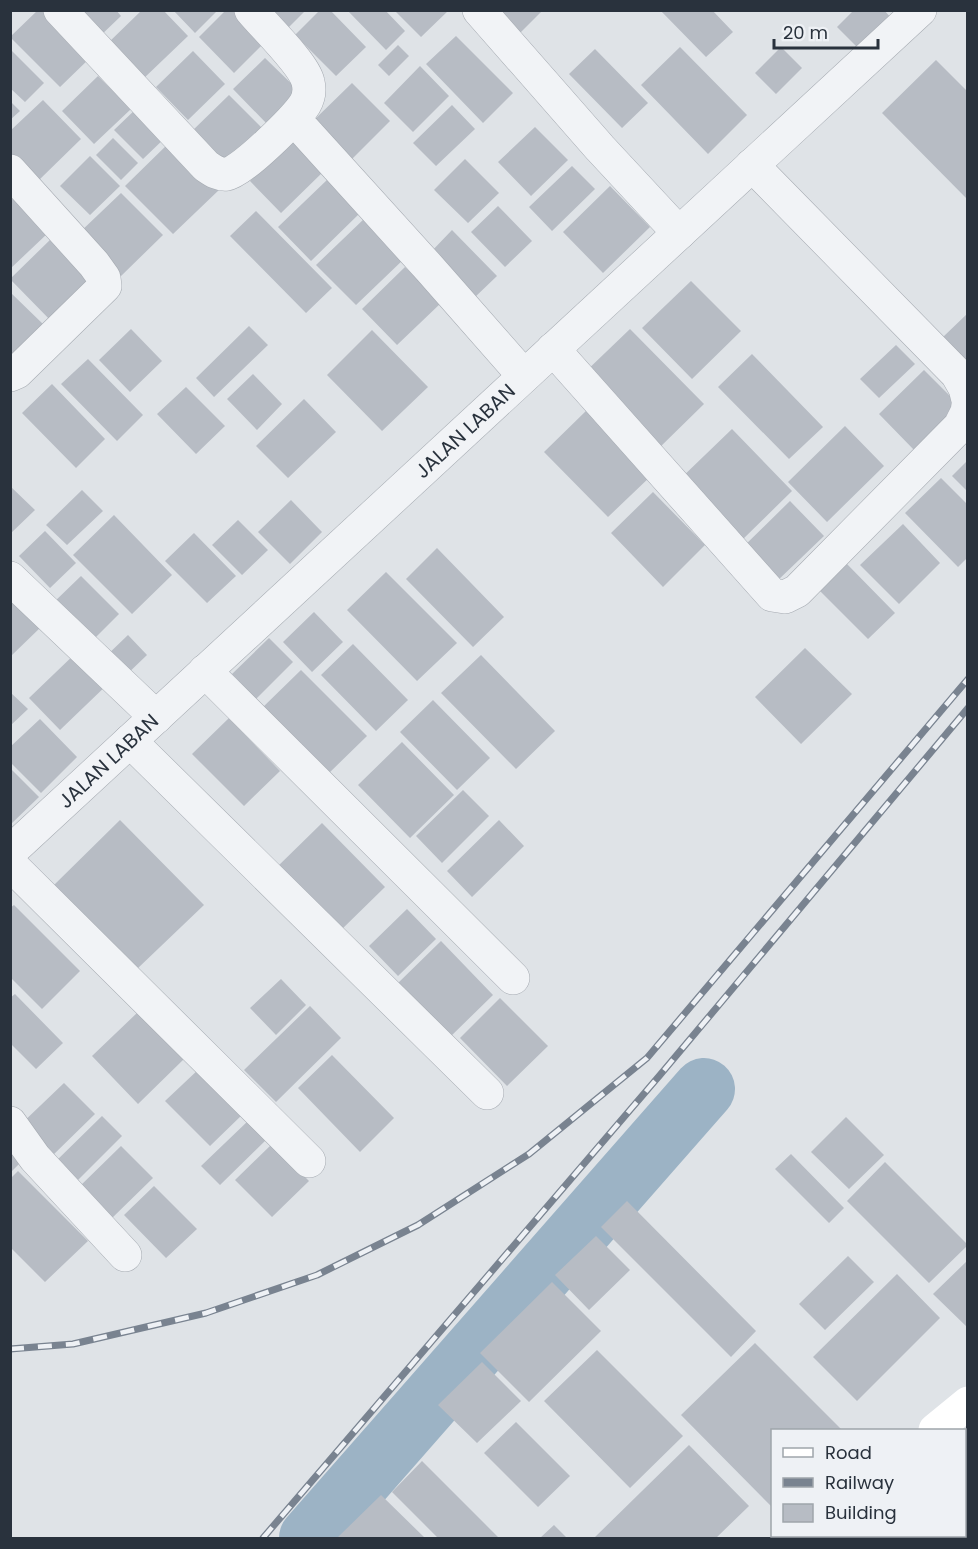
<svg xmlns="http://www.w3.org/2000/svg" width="978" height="1549" viewBox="0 0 978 1549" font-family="Poppins,sans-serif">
  <rect width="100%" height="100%" fill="#dfe3e7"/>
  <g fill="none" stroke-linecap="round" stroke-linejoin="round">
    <path stroke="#9cb3c5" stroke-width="62" d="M310 1538 704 1089"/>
  </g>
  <path fill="#b7bcc4" d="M38 10H45L91 57 60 87 10 37Z
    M69 10H116L121 16 97 39Z
    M142 10H163L188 36 142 80 107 44Z
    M173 10H218L195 33Z
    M226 10H232L264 43 234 73 199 37Z
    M271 10H306L288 28Z
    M320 10H330L366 47 336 76 295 35Z
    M347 10H385L405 31 386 50Z
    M394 10H449L421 37Z
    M493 10H543L517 36Z
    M660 10H712L733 32 706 57Z
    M854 10H884L892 19 860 50 837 27Z
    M456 36 513 93 483 123 426 64Z
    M398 45 409 56 389 76 378 65Z
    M680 47 747 115 708 154 641 85Z
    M781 47 802 68 776 94 755 73Z
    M10 49 44 83 25 102 10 88Z
    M595 49 648 103 622 128 569 74Z
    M193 51 225 84 188 120 156 87Z
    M265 58 301 93 268 125 233 89Z
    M936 60 968 92V200L882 113Z
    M420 66 449 96 413 132 384 103Z
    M98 76 131 109 94 144 62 111Z
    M352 83 390 121 351 160 313 121Z
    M229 95 262 128 223 166 190 133Z
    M43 100 81 139 38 181 10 153V131Z
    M10 101 20 111 10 120Z
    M452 105 475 129 436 166 413 143Z
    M138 107 167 136 143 159 114 130Z
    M535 127 568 160 531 196 498 162Z
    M113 138 138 163 121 180 96 155Z
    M294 138 325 170 281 213 250 181Z
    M172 140 220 189 173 234 125 186Z
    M90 156 120 186 90 215 60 186Z
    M465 159 499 193 468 223 434 190Z
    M572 166 595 189 552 231 529 207Z
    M328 179 361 212 311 261 278 227Z
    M610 186 650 227 603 273 563 232Z
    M121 193 163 235 120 277 78 234Z
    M14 198 48 233 10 269V201Z
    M498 206 532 241 505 267 471 232Z
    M256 211 332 288 306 313 230 236Z
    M365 218 405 258 356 305 316 265Z
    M452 230 497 276 473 299 429 254Z
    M52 238 96 283 54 324 10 279Z
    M405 267 441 303 397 345 362 309Z
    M691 281 741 331 692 379 642 328Z
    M10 292 45 326 10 359Z
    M968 313V362L943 337Z
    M249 326 268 345 214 397 196 378Z
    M131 329 162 361 130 392 99 360Z
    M630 329 704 404 656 451 581 376Z
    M372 330 428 387 382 431 327 375Z
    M896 345 915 364 879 398 860 379Z
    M752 354 823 427 789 459 718 387Z
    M88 359 143 415 117 441 61 384Z
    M924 370 961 407 915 451 879 414Z
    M253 374 282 404 257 430 227 399Z
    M52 384 105 439 76 468 22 413Z
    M186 387 225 426 196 454 157 414Z
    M304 399 336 432 288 478 256 446Z
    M588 409 652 475 608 517 544 452Z
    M845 426 884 466 827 522 788 482Z
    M732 429 792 491 739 543 677 482Z
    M968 460V492L952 476Z
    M941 478 968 505V557L958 567 905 513Z
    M10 486 35 510 10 534Z
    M82 490 103 511 67 545 46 525Z
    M653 492 705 545 663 587 611 533Z
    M291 500 322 532 290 564 258 532Z
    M790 501 824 536 775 583 741 549Z
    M114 515 172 575 132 614 73 555Z
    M238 520 268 550 242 575 212 545Z
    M903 524 940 563 899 604 860 565Z
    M45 531 76 563 50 588 19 556Z
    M194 533 236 576 207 603 165 561Z
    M437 548 504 617 473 647 406 579Z
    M846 563 895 613 868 639 819 590Z
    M386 572 457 643 417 681 347 610Z
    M81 576 119 614 90 643 52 604Z
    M10 591 43 625 10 657Z
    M314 612 343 642 312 672 283 642Z
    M128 635 147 655 122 679 103 659Z
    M269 638 293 662 256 699 232 674Z
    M353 644 408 700 376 731 321 675Z
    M805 648 852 694 801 744 755 697Z
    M80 649 111 681 60 730 29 698Z
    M481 655 555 731 516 769 441 693Z
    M301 670 367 736 326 776 261 709Z
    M10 692 28 709 10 726Z
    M433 700 490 758 457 790 400 732Z
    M229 718 280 771 244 806 192 754Z
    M40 719 77 757 41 793 10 762V747Z
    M402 742 454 795 410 838 358 785Z
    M10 768 39 797 10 825Z
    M463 790 489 816 442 863 416 836Z
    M120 820 204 905 137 969 54 885Z
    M499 820 524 846 472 897 447 871Z
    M322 823 385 887 338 933 275 869Z
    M14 905 80 971 42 1009 10 977V908Z
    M407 909 436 939 398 976 369 946Z
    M441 941 493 995 448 1039 396 985Z
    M281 979 306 1005 276 1035 250 1008Z
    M15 994 63 1043 36 1069 10 1043V998Z
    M500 998 548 1046 507 1086 460 1038Z
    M310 1006 341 1038 276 1102 244 1070Z
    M138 1012 184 1059 138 1104 92 1056Z
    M332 1055 394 1118 360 1152 298 1088Z
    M200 1068 244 1113 210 1146 165 1101Z
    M64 1083 95 1114 50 1158 18 1127Z
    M102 1116 122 1136 72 1186 52 1165Z
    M846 1117 884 1155 849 1189 811 1152Z
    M249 1120 267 1139 220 1185 201 1166Z
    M272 1144 309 1181 272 1217 235 1180Z
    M121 1146 153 1178 110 1220 78 1188Z
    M10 1152 21 1162 10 1173Z
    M791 1154 844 1208 829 1223 775 1169Z
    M885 1162 968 1245 929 1283 847 1201Z
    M18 1171 88 1241 45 1282 10 1247V1179Z
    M154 1186 197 1229 166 1258 124 1215Z
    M627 1201 756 1331 731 1357 601 1227Z
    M596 1236 630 1270 589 1310 555 1275Z
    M848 1256 874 1282 825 1330 799 1304Z
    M968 1260V1328L933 1294Z
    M897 1274 940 1318 857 1401 813 1357Z
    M552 1282 601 1331 529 1402 480 1353Z
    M755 1343 842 1430H772V1507L681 1415Z
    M597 1350 683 1436 630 1488 544 1401Z
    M482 1362 521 1401 477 1443 438 1405Z
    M516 1422 570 1476 538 1507 484 1453Z
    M689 1445 749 1506 716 1538H594Z
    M422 1461 499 1538H438L392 1492Z
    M381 1495 425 1538H337Z
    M554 1525 567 1538H540Z"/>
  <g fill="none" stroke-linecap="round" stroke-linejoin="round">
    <g stroke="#a5aab1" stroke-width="34">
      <path id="minor" d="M60 10 206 166C212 170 218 175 227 174 242 172 296 118 305 104 309 97 310 90 308 82 304 64 264 26 251 10
        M479 10 600 148 679 233
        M294 119 430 269 524 376
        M752 165 957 374 965 388 968 400
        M10 171 94 264 104 278 105 286 17 372 10 375
        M553 349 772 595 785 597 797 591 960 426 967 412 968 405
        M10 578 156 717
        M205 671 513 978
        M130 741 487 1093
        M10 864 309 1161
        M10 1123 35 1158 125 1255"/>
    </g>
    <g stroke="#a5aab1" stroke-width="34">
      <g id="tertiary">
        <path id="s1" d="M10 852 920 10"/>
      </g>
    </g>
    <use href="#minor" stroke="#f1f3f6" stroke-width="33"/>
    <use href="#tertiary" stroke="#f1f3f6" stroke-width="33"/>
    <path stroke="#fff" stroke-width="33" d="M935 1430 968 1403
      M964 1479 968 1476
      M806 1538 809 1536
      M893 1538 897 1536"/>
    <g stroke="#798390" stroke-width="7">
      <path id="rail" d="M10 1349 73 1344 206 1313 317 1275 418 1225 529 1154 647 1058 968 679
        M263 1538 660 1075 968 708"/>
    </g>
    <use href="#rail" stroke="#eef1f5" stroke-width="4.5" stroke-dasharray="14" stroke-linecap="butt"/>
  </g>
  <g text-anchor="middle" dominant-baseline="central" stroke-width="5" stroke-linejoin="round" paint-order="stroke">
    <g font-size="20" fill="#29323d" stroke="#eef1f5">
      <text stroke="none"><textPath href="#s1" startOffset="620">JALAN LABAN</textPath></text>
      <text stroke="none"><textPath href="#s1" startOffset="134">JALAN LABAN</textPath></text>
    </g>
  </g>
  <rect width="978" height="1549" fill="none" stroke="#29323d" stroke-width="24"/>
  <rect x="771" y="1429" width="195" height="108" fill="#eef1f5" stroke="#9fa5ab" stroke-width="1.5"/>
  <rect x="783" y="1448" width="30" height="9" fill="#ffffff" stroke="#9fa5ab" stroke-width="1.5"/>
  <text x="825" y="1459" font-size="18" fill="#29323d">Road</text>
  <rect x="783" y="1478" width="30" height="9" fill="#798390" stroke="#9fa5ab" stroke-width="1.5"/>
  <text x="825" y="1489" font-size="18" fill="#29323d">Railway</text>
  <rect x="783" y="1504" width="30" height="18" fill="#b7bcc4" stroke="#9fa5ab" stroke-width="1.5"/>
  <text x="825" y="1519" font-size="18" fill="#29323d">Building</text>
  <path d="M774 39v9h104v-9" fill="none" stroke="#29323d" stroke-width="3"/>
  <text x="783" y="39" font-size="18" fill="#29323d" stroke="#eef1f5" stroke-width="4.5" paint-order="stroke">20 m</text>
</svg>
